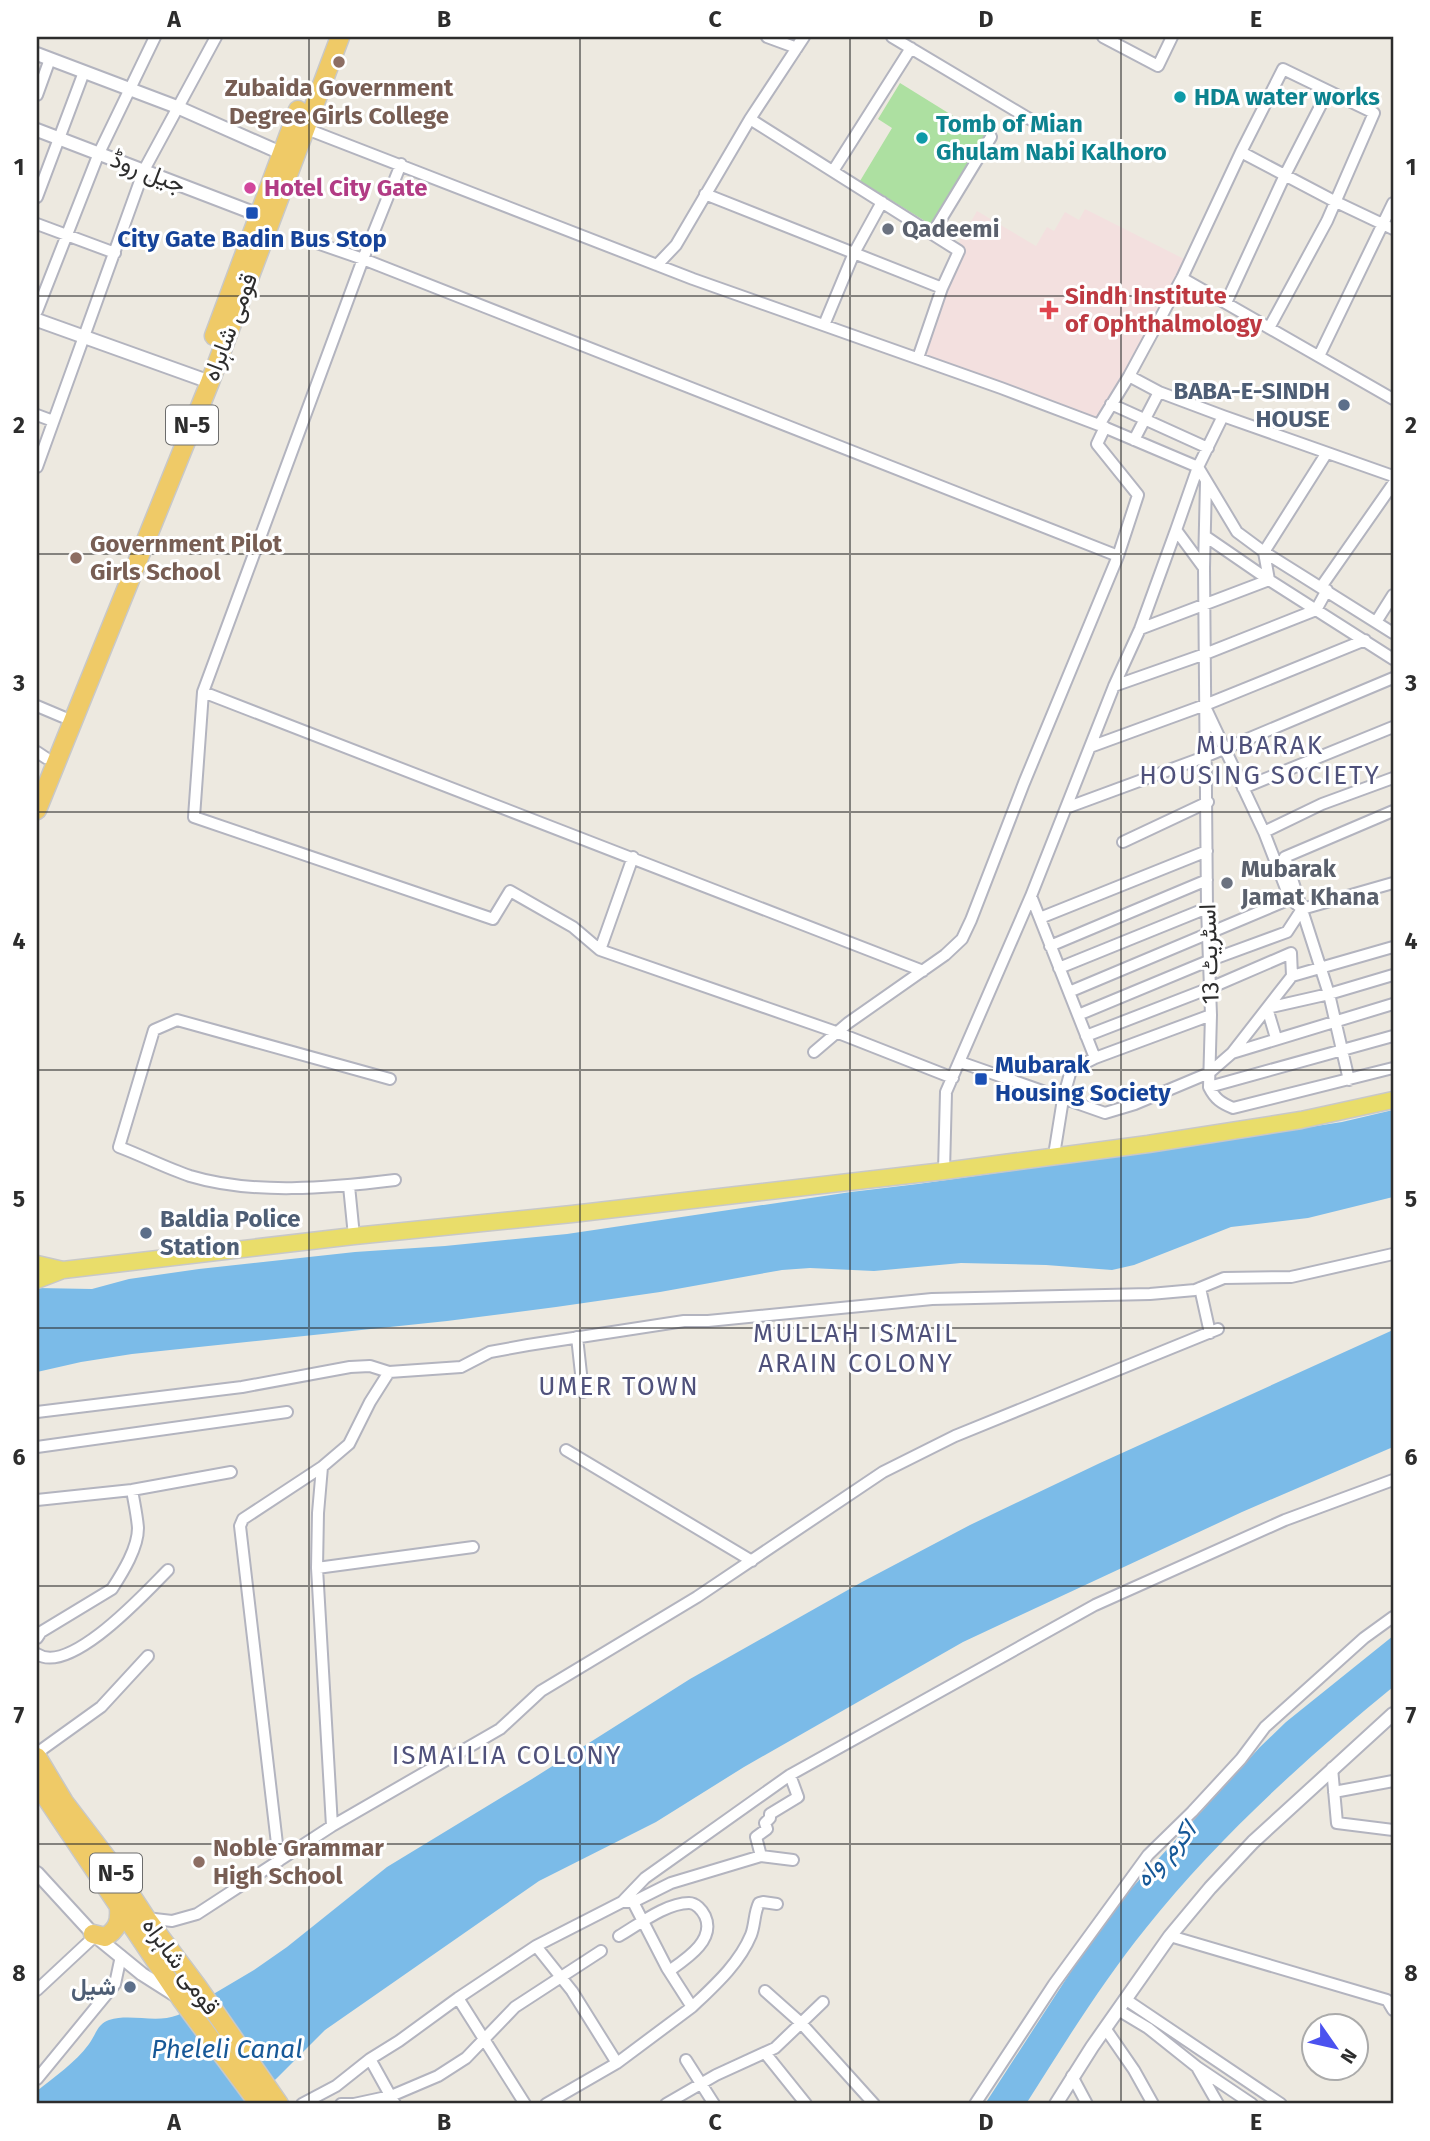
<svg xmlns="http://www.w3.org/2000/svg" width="1430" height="2141" viewBox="0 0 1430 2141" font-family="'Fira Sans',Vazirmatn,sans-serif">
  <rect width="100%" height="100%" fill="#ede9e0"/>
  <path fill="#f3e0df" d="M1085 209 1190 262 1099 425 918 358 956 248 977 211 1036 246 1047 227 1054 231 1065 212 1079 220Z"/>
  <path fill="#ade0a1" d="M900 83 987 137 933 226 860 181 892 128 878 119Z"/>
  <path fill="#7bbbe8" d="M1393 1110V1197L1308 1218 1231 1227 1134 1265 1112 1270 1046 1265 961 1263 874 1271 810 1268 782 1270 660 1292 556 1307 447 1321 132 1354 81 1362 37 1372V1288L92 1289 129 1279 199 1269 355 1252 445 1246 567 1234 851 1192 918 1184 1189 1146 1342 1122Z
    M1393 1330V1447L1242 1512 963 1642 744 1767 656 1822 539 1881 325 2030 276 2079 244 2104H37V2091C54 2077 75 2063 89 2044 95 2036 98 2023 109 2020 132 2013 155 2024 178 2015L254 1970 287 1947 387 1867 532 1779 690 1679 862 1582 970 1525 1100 1463Z
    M1393 1636V1687C1306 1758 1216 1840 1146 1928 1101 1984 1064 2044 1026 2104H985L1092 1939 1131 1889 1260 1747 1286 1722Z"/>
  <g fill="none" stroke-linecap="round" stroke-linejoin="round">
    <g stroke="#b3b4bf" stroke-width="14">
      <path id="minor" d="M767 37 797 48 799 43
        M892 37 1033 121
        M1103 37 1158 66 1172 37
        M37 95 50 59
        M750 119 959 251 942 288 918 358
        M304 128 693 279 1001 388 1099 425 1198 467 1237 532 1264 552 1393 633
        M1241 152 1334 201 1393 229
        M401 164 363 259 203 692 194 817 493 919 510 891 573 927 600 950
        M833 171 911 48
        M705 194 942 288
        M37 197 84 72
        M37 224 115 253
        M932 234 991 137
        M311 241 363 259 1118 556
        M657 265 676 245 750 119 804 37
        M1182 278 1393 399
        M1226 303 1285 175 1328 91
        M37 311 99 153 155 37
        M824 325 854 253 882 202
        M1319 356 1393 203
        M1129 376 1159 392 1223 416 1393 476
        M1111 404 1208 448
        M37 415 53 421
        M1223 416 1198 467 1176 530 1204 568 1207 908 1211 1015 1209 1087C1215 1099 1221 1103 1233 1108L1393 1068
        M1099 425 1129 376 1182 278 1241 152 1283 69 1374 113 1327 221 1269 328
        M1134 440 1159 392
        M37 467 144 170 216 37
        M1205 536 1269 580 1393 659
        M1204 568 1206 481
        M1321 587 1393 484
        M1376 622 1393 595
        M1140 629 1269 580 1264 552 1326 454
        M1114 686 1205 654 1316 610 1327 590
        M203 692 923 971
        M37 706 63 717
        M1207 711 1264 832 1290 899
        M1090 747 1205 705 1365 640
        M37 752 46 758
        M1243 788 1393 727
        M1066 808 1207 756 1393 678
        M1264 832 1322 804 1393 778
        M1123 842 1208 802
        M633 857 600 950 836 1032 953 1078
        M1031 896 1095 1058
        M1040 918 1207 851
        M1050 946 1207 880
        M1059 968 1207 908
        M1069 992 1290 899 1300 907
        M1078 1015 1208 961 1287 932 1302 909 1393 883
        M1086 1036 1210 988 1291 953 1292 976
        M1276 1038 1267 1008 1329 994 1393 975
        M814 1052 848 1023 945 955 962 939 971 920 1024 783 1118 556 1138 495 1097 444 1105 427
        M1232 1053 1393 1004
        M960 1062 1105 1113 1135 1104 1209 1073 1232 1053 1292 976 1393 947
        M390 1079 177 1020 154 1030 119 1147C143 1156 166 1168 190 1176 253 1195 330 1188 395 1180
        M1349 1080 1329 994 1285 857 1393 811
        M1209 1087 1393 1036
        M1054 1155 1063 1099 1071 1070 1095 1058 1211 1015
        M944 1171 946 1092 1031 896 1114 686 1140 629 1176 530
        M349 1186 354 1236
        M1200 1288 1210 1333
        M577 1337 583 1392
        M37 1412 242 1387 350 1367 370 1366 389 1372 461 1367 490 1352 528 1345 684 1321H708L932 1299 1150 1294 1195 1290 1224 1278 1291 1277 1393 1254
        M37 1447 287 1412
        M566 1450 752 1561
        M37 1500 132 1490 231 1472
        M317 1568 473 1547
        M37 1638 41 1632 112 1589C123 1572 138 1548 138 1528 137 1515 134 1502 132 1490
        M37 1654C70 1676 146 1592 168 1570
        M37 1753 101 1707 148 1656
        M1332 1768 1337 1823 1393 1830
        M1334 1792 1393 1781
        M332 1826 500 1729 541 1691 697 1597 883 1472 955 1436 1218 1329
        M761 1856 756 1837 767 1829 765 1823 770 1818V1814L798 1797 790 1775
        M279 1861 240 1526 243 1519 322 1467
        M622 1902 645 1878 790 1775 1095 1605 1285 1520 1393 1480
        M146 1918 172 1921 197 1914 332 1826 317 1568 318 1513 322 1467 349 1444 370 1402 389 1372
        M619 1936C638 1925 666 1903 689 1903 696 1903 702 1910 705 1916 716 1940 686 1959 669 1971
        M1170 1936 1387 2000 1393 2010
        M536 1946 572 1991 617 2063
        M37 1990 96 1935
        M765 1991 801 2023 874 2104
        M458 1998 525 2104
        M1125 1999 1281 2104
        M692 2007C714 1986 739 1964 751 1935 755 1925 754 1913 759 1903L763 1902 777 1904
        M1118 2010 1148 2028 1197 2067 1252 2104
        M1105 2028 1134 2070 1153 2104
        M765 2053 806 2104
        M370 2059 395 2104
        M686 2060 714 2104
        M1198 2069 1218 2104
        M1072 2076 1087 2104
        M37 2079 115 1984 121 1956
        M302 2104 336 2086 370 2059 399 2041 458 1998 536 1946 622 1902H633L671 1883 761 1856 793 1860
        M341 2104H354L391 2096 438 2076 466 2058 515 2007 601 1951
        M546 2104 617 2063 692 2007 667 1968 633 1902
        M666 2104 716 2075 775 2048 823 2002
        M975 2104 1054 1984 1148 1855 1192 1812 1241 1759 1265 1727 1364 1638 1393 1617"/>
    </g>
    <g stroke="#b3b4bf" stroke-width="16">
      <path id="tertiary" d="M37 54 177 107 281 153
        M37 130 259 215
        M37 320 210 382
        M37 1873 93 1934 142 1974 175 1995
        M1056 2104 1092 2047 1170 1936 1210 1888 1253 1842 1393 1714"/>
    </g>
    <g stroke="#c8c8c8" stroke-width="19">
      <path id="primary" d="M37 1264 63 1270
        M37 1280 63 1270 354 1236 572 1214 944 1171 1148 1144 1301 1120 1393 1100"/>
    </g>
    <g stroke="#c8c8c8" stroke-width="21">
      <path id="trunk" d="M214 336 298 110
        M37 810 210 382 340 37
        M37 1757 64 1802 106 1857 146 1918 197 1986 279 2104
        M37 1784 181 1999 259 2104
        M93 1934 105 1937C117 1930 120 1922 119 1909"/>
    </g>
    <use href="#minor" stroke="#fff" stroke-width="10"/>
    <use href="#tertiary" stroke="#fff" stroke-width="12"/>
    <use href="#primary" stroke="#e9dd6a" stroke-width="16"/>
    <use href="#trunk" stroke="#efca67" stroke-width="18"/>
  </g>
  <path fill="none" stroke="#2d2d2d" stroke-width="2" stroke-opacity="0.55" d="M309 37V2104M580 37V2104M850 37V2104M1121 37V2104M37 296H1393M37 554H1393M37 812H1393M37 1070H1393M37 1328H1393M37 1586H1393M37 1844H1393"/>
  <g fill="#8d6e63" stroke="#fff" stroke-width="2.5">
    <circle cx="339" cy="62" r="7"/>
    <circle cx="76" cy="558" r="7"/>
    <circle cx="199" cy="1862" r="7"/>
  </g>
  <g fill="#0f9aa8" stroke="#fff" stroke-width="2.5">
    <circle cx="1180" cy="97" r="7"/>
    <circle cx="922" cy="138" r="7"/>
  </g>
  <circle fill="#d1479c" stroke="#fff" stroke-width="2.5" cx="250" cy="188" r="7"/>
  <g fill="#1a4fb4" stroke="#fff" stroke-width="2.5">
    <rect x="245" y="206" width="14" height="14" rx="3.5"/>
    <rect x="974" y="1072" width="14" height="14" rx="3.5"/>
  </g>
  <g fill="#6b7280" stroke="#fff" stroke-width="2.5">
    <circle cx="888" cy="229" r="7"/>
    <circle cx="1227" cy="883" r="7"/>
  </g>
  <path fill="#e0444e" stroke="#fff" stroke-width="2.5" d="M1045.5 299.5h7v7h7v7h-7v7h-7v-7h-7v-7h7z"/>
  <g fill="#5c6f8a" stroke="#fff" stroke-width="2.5">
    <circle cx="1344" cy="405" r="7"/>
    <circle cx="146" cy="1233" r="7"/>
    <circle cx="130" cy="1987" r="7"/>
  </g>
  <g text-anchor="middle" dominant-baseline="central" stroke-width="6" stroke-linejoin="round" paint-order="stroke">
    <g fill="#fff" stroke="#6c6c6c" stroke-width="2">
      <rect x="166" y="405.5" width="52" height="39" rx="5"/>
      <rect x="90" y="1853.5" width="52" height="39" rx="5"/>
    </g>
    <g font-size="23" font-weight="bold" fill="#2d2d2d">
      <text x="192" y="425">N-5</text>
      <text x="116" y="1873">N-5</text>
    </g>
    <g font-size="24" font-weight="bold" fill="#785e54" stroke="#fff" text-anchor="start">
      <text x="339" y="88" text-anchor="middle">Zubaida Government<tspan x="339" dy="28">Degree Girls College</tspan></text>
      <text x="90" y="544">Government Pilot<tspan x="90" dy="28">Girls School</tspan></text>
      <text x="213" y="1848">Noble Grammar<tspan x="213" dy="28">High School</tspan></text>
    </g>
    <g font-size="24" font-weight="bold" fill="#0d838f" stroke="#fff" text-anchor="start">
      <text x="1194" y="97">HDA water works</text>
      <text x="936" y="124">Tomb of Mian<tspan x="936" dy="28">Ghulam Nabi Kalhoro</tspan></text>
    </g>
    <g font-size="24" fill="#2d2d2d" stroke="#fff">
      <text transform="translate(148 172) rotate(21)">جیل روڈ</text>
      <text transform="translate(230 327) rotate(-69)">قومی شاہراہ</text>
      <text transform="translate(1209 954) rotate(-92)">اسٹریٹ 13</text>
      <text transform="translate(181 1966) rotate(54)">قومی شاہراہ</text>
    </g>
    <g font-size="24" font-weight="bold" fill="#b23c85" stroke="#fff" text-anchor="start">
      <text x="264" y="188">Hotel City Gate</text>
    </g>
    <g font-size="24" font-weight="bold" fill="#5b616d" stroke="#fff" text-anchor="start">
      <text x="902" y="229">Qadeemi</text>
      <text x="1241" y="869">Mubarak<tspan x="1241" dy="28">Jamat Khana</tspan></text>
    </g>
    <g font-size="24" font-weight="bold" fill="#164399" stroke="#fff">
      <text x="252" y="239">City Gate Badin Bus Stop</text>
      <text x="995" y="1065" text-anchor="start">Mubarak<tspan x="995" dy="28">Housing Society</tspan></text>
    </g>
    <g font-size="24" font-weight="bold" fill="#be3a42" stroke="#fff" text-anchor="start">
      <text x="1065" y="296">Sindh Institute<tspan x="1065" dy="28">of Ophthalmology</tspan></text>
    </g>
    <g font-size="24" font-weight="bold" fill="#4e5e75" stroke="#fff" text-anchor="end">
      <text x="1330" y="391">BABA-E-SINDH<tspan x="1330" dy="28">HOUSE</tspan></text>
      <text x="160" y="1219" text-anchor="start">Baldia Police<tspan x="160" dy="28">Station</tspan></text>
      <text x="116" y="1987">شیل</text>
    </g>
    <g font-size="26" letter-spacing="2" fill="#4f517b" stroke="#fff">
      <text x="1260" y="745">MUBARAK<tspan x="1260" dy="30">HOUSING SOCIETY</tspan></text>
      <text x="856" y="1333">MULLAH ISMAIL<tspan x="856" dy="30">ARAIN COLONY</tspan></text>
      <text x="619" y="1386">UMER TOWN</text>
      <text x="507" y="1755">ISMAILIA COLONY</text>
    </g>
    <g font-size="26" font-style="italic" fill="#165897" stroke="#fff">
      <text transform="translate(1165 1854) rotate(-48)">اکرم واہ</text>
      <text x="227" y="2049">Pheleli Canal</text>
    </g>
  </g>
  <rect width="1430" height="2141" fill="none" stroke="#ffffff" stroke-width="77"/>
  <g transform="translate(1335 2047) rotate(124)"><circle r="33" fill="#ffffff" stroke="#ababab" stroke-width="2"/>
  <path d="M0-5L12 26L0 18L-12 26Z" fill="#4b52ef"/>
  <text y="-10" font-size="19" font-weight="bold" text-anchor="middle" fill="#2d2d2d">N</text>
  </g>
  <rect x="38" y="38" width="1354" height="2064" fill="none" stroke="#2d2d2d" stroke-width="2.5"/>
  <g font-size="23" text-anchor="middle" font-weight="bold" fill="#2d2d2d">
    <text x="174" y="27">A</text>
    <text x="444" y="27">B</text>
    <text x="715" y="27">C</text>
    <text x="986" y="27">D</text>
    <text x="1256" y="27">E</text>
    <text x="19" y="175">1</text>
    <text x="1411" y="175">1</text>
    <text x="19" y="433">2</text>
    <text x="1411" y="433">2</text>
    <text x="19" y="691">3</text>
    <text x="1411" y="691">3</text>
    <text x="19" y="949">4</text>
    <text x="1411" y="949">4</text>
    <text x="19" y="1207">5</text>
    <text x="1411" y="1207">5</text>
    <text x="19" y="1465">6</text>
    <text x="1411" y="1465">6</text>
    <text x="19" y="1723">7</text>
    <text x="1411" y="1723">7</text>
    <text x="19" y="1981">8</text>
    <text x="1411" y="1981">8</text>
    <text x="174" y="2130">A</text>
    <text x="444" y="2130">B</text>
    <text x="715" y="2130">C</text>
    <text x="986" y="2130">D</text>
    <text x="1256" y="2130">E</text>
  </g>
</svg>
